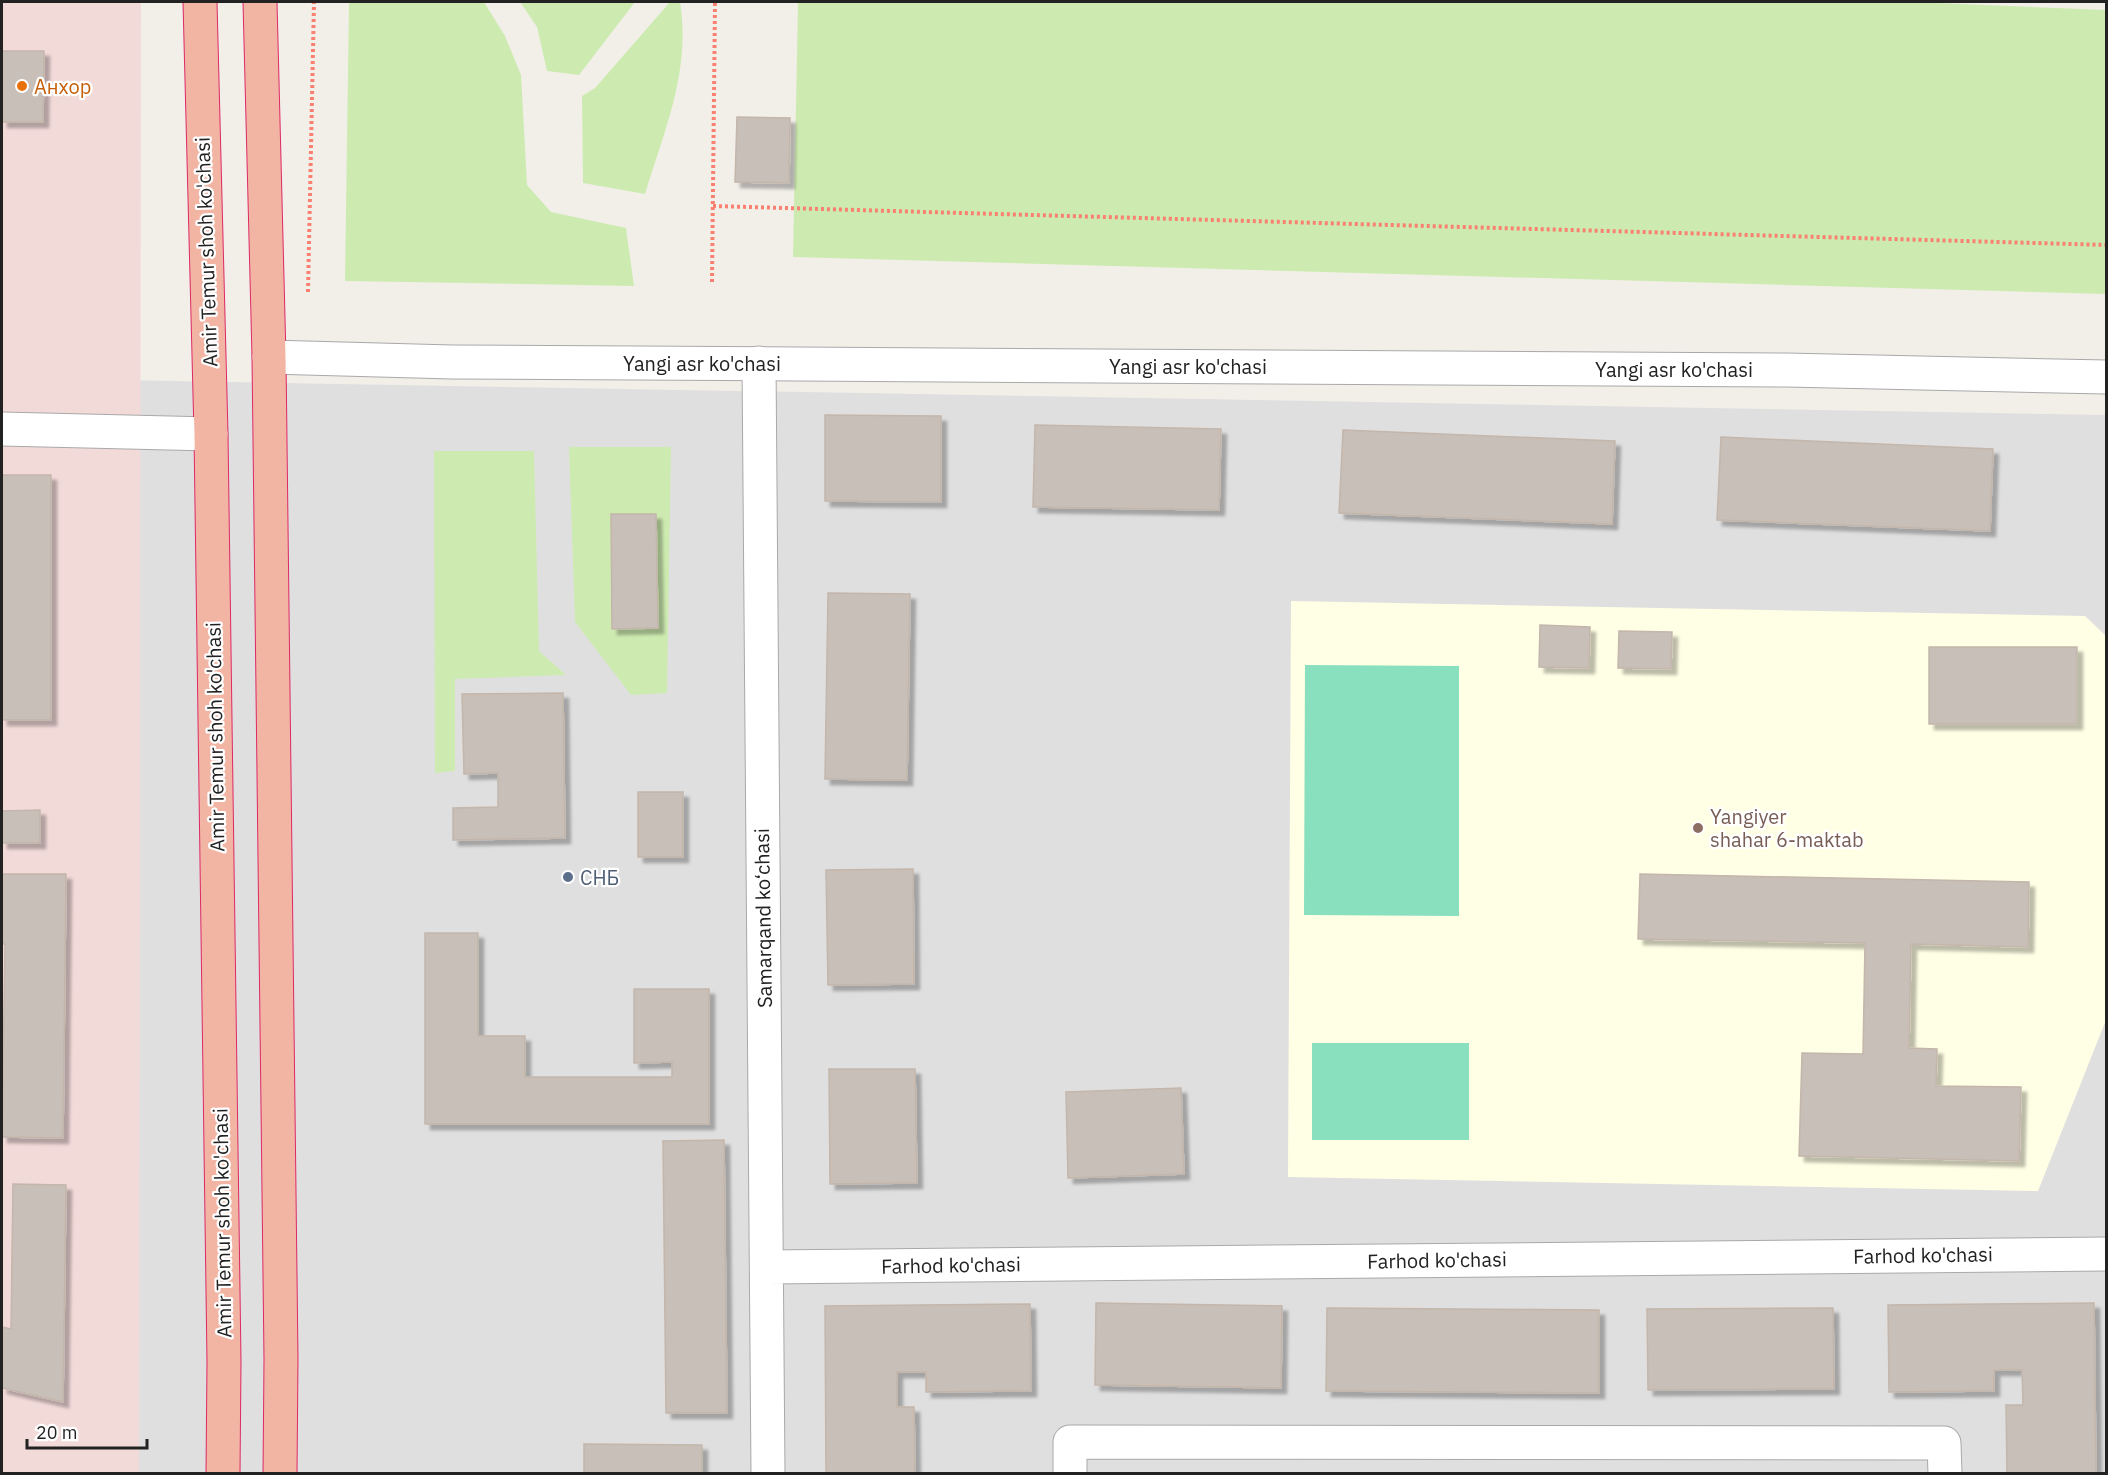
<svg xmlns="http://www.w3.org/2000/svg" width="2108" height="1475" viewBox="0 0 2108 1475" font-family="'IBM Plex Sans',sans-serif">
  <defs>
    <filter id="shadow"><feDropShadow dx="5.5" dy="5.5" stdDeviation="1.5" flood-color="#0004"/></filter>
  </defs>
  <rect width="100%" height="100%" fill="#f2efe9"/>
  <path fill="#e0dfdf" d="M2 378 2106 415V1473L2 1474Z"/>
  <path fill="#f2dad9" d="M2 2H141L139 1473 2 1474Z"/>
  <path fill="#ffffe5" d="M1291 601 2085 616 2106 636V1020L2038 1191 1288 1177Z"/>
  <path fill="#cdebb0" d="M349 2H484L505 36 521 75 527 185 551 212 626 228 634 286 345 281Z
    M520 2H635L579 75 547 71 537 27Z
    M670 2H680C691 70 665 129 645 194L583 183 582 96 595 88Z
    M798 2H1912L2106 10V294L793 257Z
    M569 447H671L667 693 631 695 575 622Z
    M434 451H534L539 651 566 675 455 679V771L435 773Z"/>
  <path fill="#88e0be" d="M1305 665 1459 666V916L1304 915Z
    M1312 1043H1469V1140H1312Z"/>
  <path fill="#c7bfb8" stroke="#c4b6ab" stroke-width="1.5" filter="url(#shadow)" d="M2 51H44L43 122H2Z
    M737 117 790 118 789 183 735 182Z
    M825 415 941 416V502L825 501Z
    M1035 425 1221 429 1219 510 1033 507Z
    M1343 430 1615 441 1612 524 1339 513Z
    M1721 437 1993 449 1990 531 1717 520Z
    M2 475H51V720H2Z
    M611 514H656L658 628 612 629Z
    M828 593 910 594 907 780 825 779Z
    M1540 625 1590 627 1589 668 1539 667Z
    M1619 631 1672 632 1671 669 1618 668Z
    M1929 647H2077V724H1929Z
    M563 693 565 838 453 840V808L498 807V773L464 774 462 694Z
    M638 792H683V857H638Z
    M40 810V843H2V811Z
    M913 869 914 984 828 985 826 870Z
    M2 874H66L63 1138 2 1137 5 944H2Z
    M1640 874 2029 882 2028 947 1911 944 1909 1048 1937 1049 1936 1086 2021 1087 2019 1161 1799 1156 1802 1053 1863 1054 1865 943 1638 939Z
    M425 933H478V1036H525V1077H672V1062L634 1063V989H709V1124H425Z
    M829 1069H915L917 1183 830 1184Z
    M1181 1088 1184 1174 1068 1178 1066 1092Z
    M724 1140 727 1413H666L663 1141Z
    M13 1184 66 1185 63 1402 2 1388V1327L11 1329Z
    M1096 1303 1282 1306 1281 1388 1095 1385Z
    M2094 1303 2096 1474H2007L2006 1405H2023L2022 1370H1994V1391L1889 1392 1888 1305Z
    M1030 1304 1031 1391 926 1392V1372H897V1407H914L915 1474H826L825 1306Z
    M1327 1308 1599 1310V1393L1326 1391Z
    M1833 1308 1834 1389 1648 1390 1647 1309Z
    M584 1444 702 1445V1474H584Z"/>
  <g fill="none" stroke-linecap="round" stroke-linejoin="round">
    <g stroke="#a9a9a9" stroke-width="35">
      <path id="minor" d="M759 363 768 1474
        M2 429 211 434
        M767 1267 2106 1254
        M1070 1474V1442L1944 1443 1945 1474"/>
    </g>
    <g stroke="#a9a9a9" stroke-width="35">
      <path id="tertiary" d="M269 357 452 362 1786 370 2106 377"/>
    </g>
    <g stroke="#dc2a67" stroke-width="35">
      <path id="trunk" d="M200 2 211 434 224 1362 223 1474
        M260 2 269 357 281 1359 280 1474"/>
    </g>
    <path stroke="#fa8072" stroke-width="4" stroke-dasharray="3 3" stroke-linecap="butt" d="M713 206 2106 245
      M712 282 715 2
      M308 292 314 2"/>
    <use href="#minor" stroke="#fff" stroke-width="33"/>
    <use href="#tertiary" stroke="#fff" stroke-width="33"/>
    <use href="#trunk" stroke="#f2b4a3" stroke-width="33"/>
  </g>
  <circle fill="#e8710a" stroke="#fff" stroke-width="2" cx="22" cy="86" r="6"/>
  <circle fill="#8d6e63" stroke="#fff" stroke-width="2" cx="1698" cy="828" r="6"/>
  <circle fill="#5c6f8a" stroke="#fff" stroke-width="2" cx="568" cy="877" r="6"/>
  <g text-anchor="middle" dominant-baseline="central" stroke-width="4.5" stroke-linejoin="round" paint-order="stroke">
    <g font-size="20" fill="#c56008" stroke="#fff" text-anchor="start">
      <text x="34" y="86">Анхор</text>
    </g>
    <g font-size="20" fill="#222" stroke="#fff">
      <text transform="translate(206 252) rotate(-92)">Amir Temur shoh ko'chasi</text>
      <text x="702" y="363">Yangi asr ko'chasi</text>
      <text x="1188" y="366">Yangi asr ko'chasi</text>
      <text x="1674" y="369">Yangi asr ko'chasi</text>
      <text transform="translate(215 737) rotate(-91)">Amir Temur shoh ko'chasi</text>
      <text transform="translate(763 918) rotate(-91)">Samarqand ko‘chasi</text>
      <text transform="translate(222 1223) rotate(-91)">Amir Temur shoh ko'chasi</text>
      <text transform="translate(1923 1255) rotate(-1)">Farhod ko'chasi</text>
      <text transform="translate(1437 1260) rotate(-1)">Farhod ko'chasi</text>
      <text transform="translate(951 1265) rotate(-1)">Farhod ko'chasi</text>
    </g>
    <g font-size="20" fill="#785e54" stroke="#fff" text-anchor="start">
      <text x="1710" y="816">Yangiyer<tspan x="1710" dy="23">shahar 6-maktab</tspan></text>
    </g>
    <g font-size="20" fill="#4e5e75" stroke="#fff" text-anchor="start">
      <text x="580" y="877">СНБ</text>
    </g>
  </g>
  <rect width="2108" height="1475" fill="none" stroke="#222222" stroke-width="6"/>
  <path d="M27 1439v9h120v-9" fill="none" stroke="#222222" stroke-width="3"/>
  <text x="36" y="1439" font-size="18" fill="#222222" stroke="#ffffff" stroke-width="4.5" paint-order="stroke">20 m</text>
</svg>
